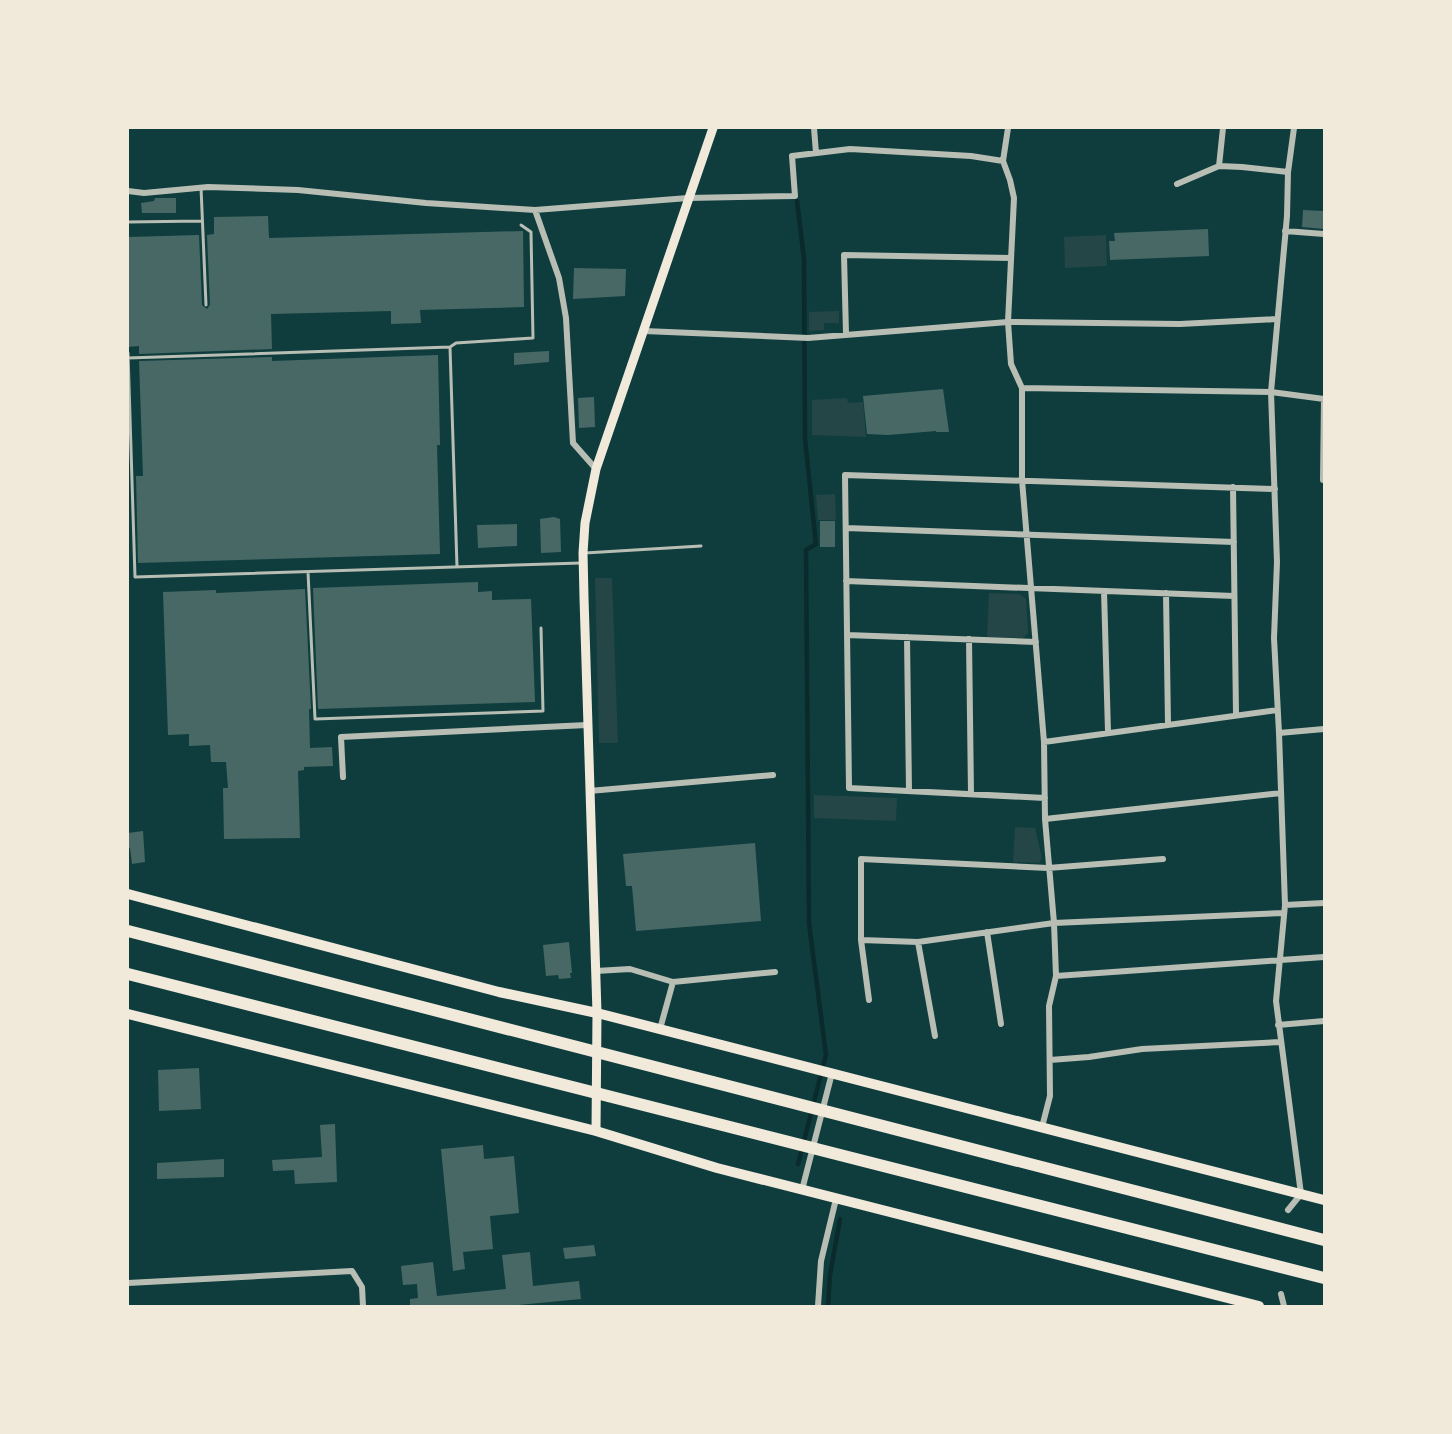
<svg xmlns="http://www.w3.org/2000/svg" width="1452" height="1434" viewBox="0 0 1452 1434" font-family="'Space Grotesk',sans-serif">
  <rect width="100%" height="100%" fill="#0f3d3e"/>
  <path fill="#244646" d="M1106 235 1107 266 1065 268 1064 237Z
    M839 311V323H824V330L809 331V312Z
    M847 398 848 403 863 402 866 437 812 435V400Z
    M835 494 836 520H818L816 495Z
    M595 578H612L618 743H599Z
    M989 593 1020 594 1026 599 1028 633 1023 638 987 637Z
    M814 795 897 798 896 821 814 818Z
    M1015 827 1035 828 1042 858 1039 863 1013 862Z"/>
  <g fill="none" stroke-linecap="round" stroke-linejoin="round">
    <path stroke="#0a2a2b" stroke-width="4.5" d="M797 201 804 259 805 439 816 544 806 550 809 923 826 1055 798 1164
      M828 1306 830 1275 840 1219"/>
  </g>
  <path fill="#486865" d="M155 198H176V213H142L141 203 154 201Z
    M1303 210 1324 211V229L1302 227Z
    M268 216 269 238 523 231 524 307 420 310 421 323 391 324V311L271 314 272 349 139 354V346L128 347V237L199 235 202 305 207 309 210 305 207 235 214 234V217Z
    M1208 229 1209 256 1110 260 1109 241H1115L1114 233Z
    M574 268 626 269 625 296 573 299Z
    M549 351V362L514 365V353Z
    M438 355 440 445H437L440 554 138 563 136 476H143L139 361 272 357V361Z
    M943 389 949 432H936V431L888 435 867 434 863 396Z
    M594 397 595 427 579 428 578 398Z
    M554 517 560 519 561 552 541 553 540 519Z
    M820 521H835V547H820Z
    M517 524V546L478 548 477 525Z
    M478 582V592L492 591V600L531 599 535 702 318 709 313 588Z
    M305 589 311 709H309L310 748 332 747 333 766 304 767V770L298 771 300 838 224 839 223 788H228L226 762H211L210 745 189 746V734L168 735 163 592 216 590V593Z
    M143 831 145 862 132 864 130 848 128 849V833Z
    M755 843 761 921 636 931 632 886H626L623 854Z
    M569 942 572 973H570L571 978 559 979 558 975 546 976 543 945Z
    M199 1068 201 1109 159 1111 158 1070Z
    M335 1124 337 1182 295 1184 294 1170 273 1171 272 1160 322 1157 320 1125Z
    M483 1145 484 1159 514 1156 519 1213 490 1216 493 1249 463 1252 465 1269 453 1271 441 1149Z
    M224 1159V1177L157 1179V1163Z
    M594 1245 596 1256 565 1259 563 1248Z
    M530 1252 533 1286 579 1281 581 1299 508 1306H410V1299L418 1298 417 1284 403 1285 401 1266 433 1262 437 1296 506 1289 502 1255Z"/>
  <g fill="none" stroke-linecap="round" stroke-linejoin="round">
    <path stroke="#b8beb3" stroke-width="3" d="M201 187 206 305
      M128 222 202 221
      M450 347 456 343 533 338 531 232 521 225
      M128 353 135 577 581 563
      M128 358 450 347 457 567
      M585 553 701 546
      M308 572 315 719 543 711 541 628"/>
    <path stroke="#b8beb3" stroke-width="6" d="M814 128 816 153
      M1008 128 1003 161 1010 180 1014 198 1008 322 1011 364 1022 388V480L1044 742 1045 819 1054 923 1056 976 1049 1006 1050 1096 1042 1127
      M1219 166 1223 128
      M1177 184 1219 166 1242 167 1288 172
      M128 191 144 193 208 187 298 190 426 203 535 210 688 198 795 196 792 156 850 149 971 156 1003 161
      M535 210 559 278 566 318 573 443 596 469
      M1285 231 1324 234
      M644 331 808 338 1008 322 1180 324 1277 319
      M846 334 844 255 1011 258
      M1022 388 1271 392 1324 399
      M1323 480 1324 399
      M1233 487 1236 714
      M846 528 1234 542
      M846 581 1234 596
      M1104 591 1108 732
      M1166 593 1168 724
      M847 635 1036 642
      M907 637 909 791
      M969 639 971 794
      M1279 733 1324 729
      M1044 742 1277 710
      M343 777 341 737 587 725
      M589 791 773 775
      M1045 798 849 788 845 475 1275 489
      M1045 819 1281 793
      M1285 905 1324 903
      M987 932 1001 1024
      M861 940 918 942 1054 923 1284 913
      M918 942 935 1036
      M596 971 630 969 673 982
      M1056 976 1324 957
      M869 1000 861 940V859L1048 868 1163 859
      M1278 1025 1324 1021
      M660 1029 673 982 775 972
      M1050 1060 1089 1057 1142 1049 1280 1042
      M802 1190 832 1073
      M1288 1210 1301 1194 1276 1001 1285 905 1279 733 1274 638 1277 562 1271 392 1287 216 1288 172 1294 128
      M128 1283 352 1271 362 1287 363 1306
      M1281 1294 1284 1306
      M818 1306 821 1261 836 1199"/>
    <path stroke="#f1e9da" stroke-width="9" d="M596 1131 597 1013 584 598 583 553 585 523 596 469 713 128"/>
    <path stroke="#f1e9da" stroke-width="10" d="M128 894 499 992 597 1013 1324 1200
      M128 1014 596 1131 717 1168 1259 1306"/>
    <path stroke="#f1e9da" stroke-width="12" d="M128 931 1324 1240
      M128 974 1324 1278"/>
  </g>
  <rect width="1452" height="1434" fill="none" stroke="#f1e9da" stroke-width="258"/>
</svg>
